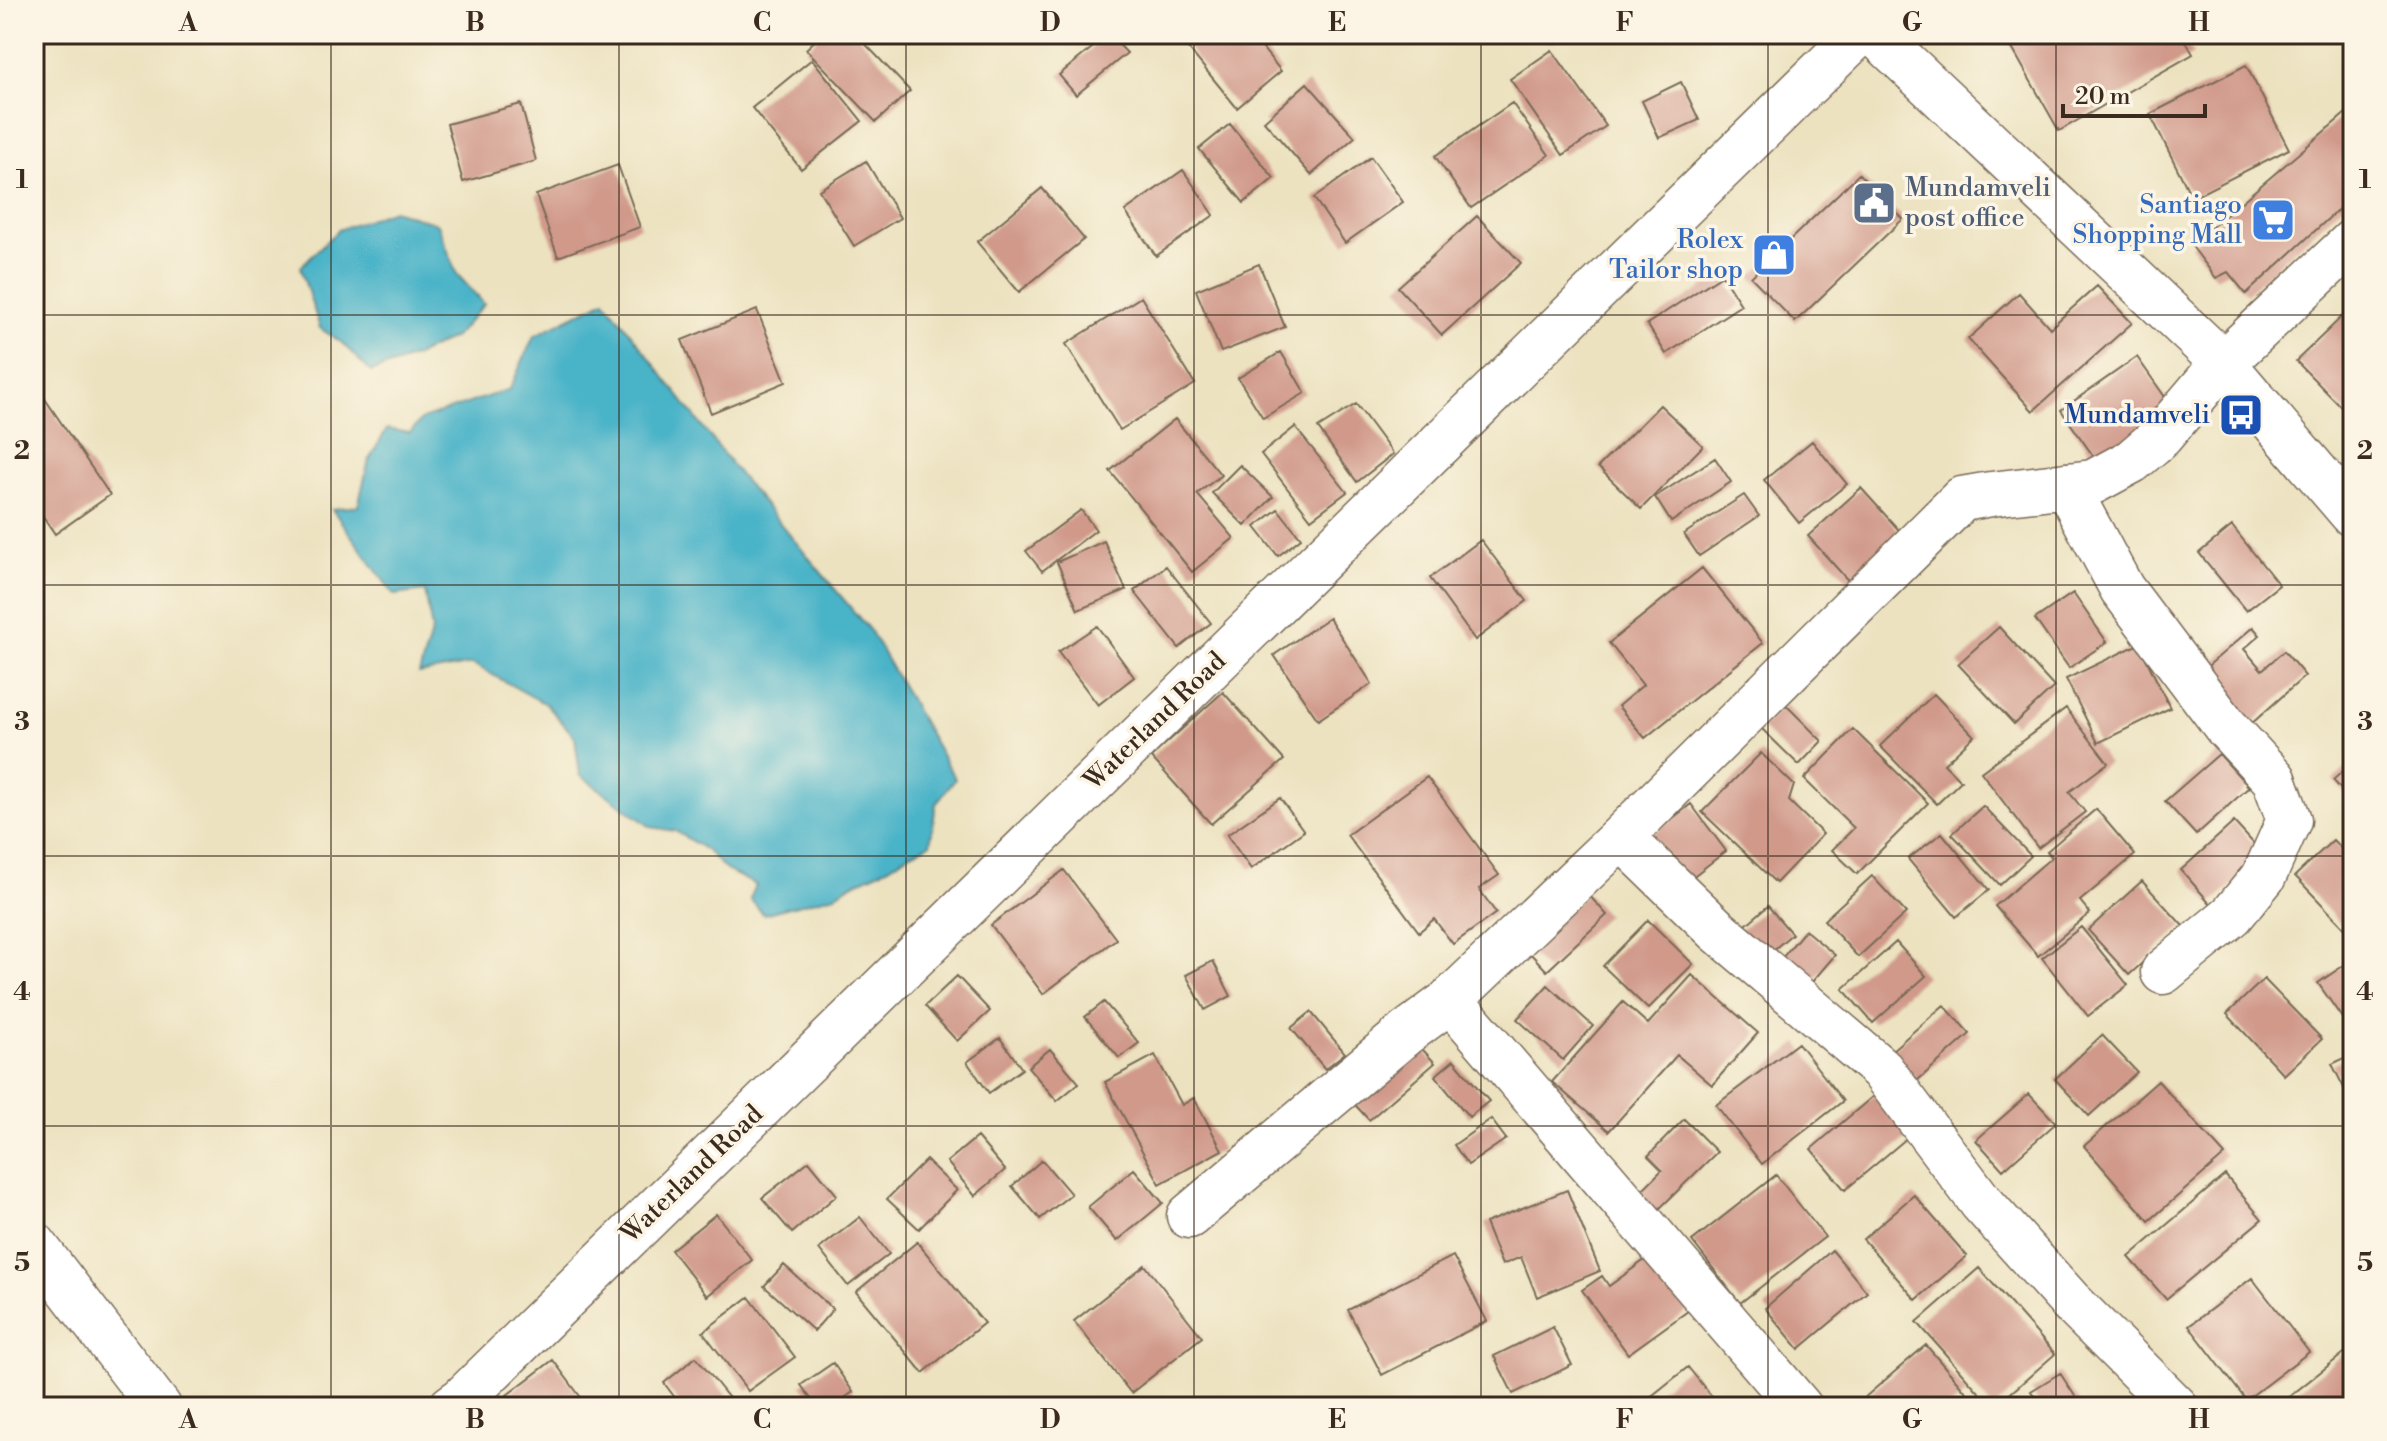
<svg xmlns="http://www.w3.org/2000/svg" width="2387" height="1441" viewBox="0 0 2387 1441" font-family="'Libre Bodoni',serif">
  <rect width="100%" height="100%" fill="#fcf5e5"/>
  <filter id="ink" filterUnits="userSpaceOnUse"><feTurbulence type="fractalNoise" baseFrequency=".0125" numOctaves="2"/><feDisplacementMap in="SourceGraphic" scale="16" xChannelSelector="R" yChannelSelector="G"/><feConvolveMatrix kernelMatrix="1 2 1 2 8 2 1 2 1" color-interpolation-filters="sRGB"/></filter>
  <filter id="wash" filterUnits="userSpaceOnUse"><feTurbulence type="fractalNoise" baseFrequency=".006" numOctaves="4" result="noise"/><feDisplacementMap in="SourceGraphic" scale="32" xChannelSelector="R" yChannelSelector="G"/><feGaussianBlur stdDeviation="1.8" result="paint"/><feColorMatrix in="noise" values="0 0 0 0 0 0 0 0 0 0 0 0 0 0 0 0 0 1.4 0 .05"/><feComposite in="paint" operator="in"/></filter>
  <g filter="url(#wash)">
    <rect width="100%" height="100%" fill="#ece2c0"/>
    <path fill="#4ab3c8" stroke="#426e73" stroke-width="2" d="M393 210 438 224 456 273 484 304 456 336 414 357 371 372 342 343 320 328 300 267 338 230Z
      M605 300 742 478 871 632 955 779 936 804 930 844 907 855 889 867 850 885 835 895 763 914 750 899 756 885 726 870 706 850 675 831 651 827 580 775 575 737 547 705 473 664 419 674 432 630 425 591 394 595 332 509 358 506 369 460 387 429 410 433 422 419 510 389 534 336Z"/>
    <g id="blocks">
      <path fill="#d0998a" d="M822 34H856L910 91 876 122 806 49Z
        M1109 34 1127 53 1076 95 1059 75Z
        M1194 34H1251L1281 71 1237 108 1183 42Z
        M1545 34H1564L1552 43Z
        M2004 34H2187L2183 36 2193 54 2059 131Z
        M1552 50 1606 126 1563 155 1510 79Z
        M812 59 862 121 801 169 752 108Z
        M2246 65 2289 149 2192 198 2150 114Z
        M1681 82 1699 120 1659 138 1642 101Z
        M1307 83 1355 137 1311 175 1264 121Z
        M1512 103 1549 155 1471 208 1435 156Z
        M521 104 536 161 463 182 447 124Z
        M2353 107V196L2246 294 2228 272 2216 278 2191 245Z
        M1230 124 1274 178 1244 203 1199 149Z
        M1371 157 1403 202 1345 243 1314 198Z
        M866 161 900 218 854 246 819 190Z
        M618 165 640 227 558 257 536 195Z
        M1183 170 1214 215 1156 256 1125 211Z
        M1859 174 1903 219 1795 322 1751 277Z
        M1042 188 1084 239 1019 292 977 242Z
        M1477 216 1521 263 1442 335 1398 287Z
        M1259 264 1285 327 1221 352 1196 290Z
        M1722 275 1741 305 1666 354 1647 324Z
        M2097 286 2132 323 2033 411 1968 339 2019 293 2050 328Z
        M1141 297 1195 384 1120 430 1066 344Z
        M2353 306V409L2348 414 2296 361Z
        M757 310 786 382 711 413 682 340Z
        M1281 352 1305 393 1263 418 1238 378Z
        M2137 357 2172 407 2096 460 2061 410Z
        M39 390 110 495 55 534 34 503V393Z
        M1356 404 1393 454 1357 482 1318 428Z
        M1660 405 1703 446 1641 509 1598 467Z
        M1175 419 1221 475 1197 494 1234 538 1192 572 1110 471Z
        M1295 427 1347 492 1311 519 1261 454Z
        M1812 441 1847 484 1799 523 1764 480Z
        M1715 458 1731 482 1671 522 1655 497Z
        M1240 465 1273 497 1245 526 1212 493Z
        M1861 488 1907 539 1853 586 1808 536Z
        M1744 495 1759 516 1699 556 1684 534Z
        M1278 509 1301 538 1278 556 1255 527Z
        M1081 510 1096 530 1042 571 1026 551Z
        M2232 526 2279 585 2246 611 2199 553Z
        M1481 540 1527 601 1475 640 1430 578Z
        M1104 541 1126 590 1078 610 1057 562Z
        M1166 566 1211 623 1179 648 1134 591Z
        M1702 568 1763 643 1645 738 1618 706 1643 685 1609 643Z
        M2073 593 2107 642 2069 668 2035 619Z
        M1329 618 1372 684 1318 720 1274 655Z
        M1097 626 1134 677 1098 705 1058 652Z
        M1999 627 2054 687 2014 724 1958 664Z
        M2253 627 2260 635 2244 649 2262 670 2284 651 2305 676 2250 725 2202 671Z
        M2139 644 2170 708 2098 743 2066 679Z
        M1223 692 1284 760 1211 824 1151 757Z
        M1934 694 1974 736 1944 764 1961 781 1937 804 1880 746Z
        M1785 704 1822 741 1799 765 1761 728Z
        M2066 708 2108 763 2069 792 2085 812 2038 848 1981 772Z
        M1853 729 1928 803 1857 874 1832 850 1854 828 1804 779Z
        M1761 753 1794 785 1789 801 1823 834 1776 883 1702 812Z
        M2219 754 2249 787 2196 835 2165 801Z
        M2353 762V803L2333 780Z
        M1427 777 1499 875 1479 889 1496 913 1453 944 1434 919 1419 932 1347 835Z
        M1280 798 1304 831 1251 869 1227 835Z
        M1691 804 1726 851 1687 881 1651 835Z
        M1983 806 2031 856 2000 885 1952 834Z
        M2096 809 2135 855 2080 901 2090 913 2038 956 1995 906 2052 857 2047 851Z
        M2234 822 2265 856 2211 904 2181 870Z
        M1942 833 1989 890 1956 917 1908 859Z
        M2333 840 2353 861V937L2295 876Z
        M1064 870 1116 939 1043 994 991 925Z
        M1872 876 1906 913 1858 957 1824 920Z
        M2142 881 2183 926 2129 975 2088 930Z
        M1587 893 1607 915 1547 971 1527 950Z
        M1768 906 1792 934 1765 957 1740 930Z
        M1648 920 1693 964 1648 1009 1603 966Z
        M2081 927 2128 985 2088 1016 2042 958Z
        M1805 930 1835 955 1812 982 1782 958Z
        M1896 942 1926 976 1873 1023 1843 989Z
        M2353 959V1034L2318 983Z
        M1213 961 1231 996 1205 1010 1186 975Z
        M1692 975 1758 1033 1712 1085 1677 1055 1609 1131 1552 1082 1623 1002 1648 1024Z
        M957 976 990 1011 957 1041 925 1006Z
        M2264 979 2322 1039 2284 1075 2227 1014Z
        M1548 985 1593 1026 1563 1060 1517 1019Z
        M1104 1002 1139 1043 1119 1058 1085 1017Z
        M1944 1005 1970 1034 1918 1080 1891 1051Z
        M1311 1012 1345 1053 1325 1069 1291 1028Z
        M2102 1035 2137 1072 2089 1116 2055 1079Z
        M1000 1038 1022 1069 989 1093 967 1062Z
        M1413 1039 1435 1063 1369 1120 1347 1096Z
        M1798 1043 1843 1101 1762 1164 1716 1105Z
        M1050 1049 1079 1083 1057 1101 1028 1067Z
        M2353 1054V1106L2332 1064Z
        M1155 1055 1182 1105 1194 1098 1222 1150 1160 1184 1105 1082Z
        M1454 1060 1489 1101 1469 1117 1435 1076Z
        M2158 1081 2225 1155 2149 1221 2084 1146Z
        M1878 1092 1913 1133 1845 1190 1811 1149Z
        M2029 1094 2056 1123 2003 1170 1976 1140Z
        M1491 1119 1506 1139 1468 1165 1454 1145Z
        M1684 1119 1717 1152 1652 1216 1634 1198 1662 1170 1648 1156Z
        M977 1137 1005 1170 975 1196 947 1162Z
        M926 1160 957 1190 919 1229 887 1199Z
        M1042 1160 1071 1194 1040 1219 1012 1186Z
        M809 1161 837 1195 792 1233 762 1198Z
        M1134 1169 1163 1203 1117 1241 1088 1207Z
        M1776 1175 1825 1237 1740 1303 1692 1241Z
        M2225 1175 2262 1219 2166 1299 2129 1257Z
        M1567 1190 1600 1271 1537 1297 1521 1257 1502 1265 1485 1223Z
        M1914 1195 1967 1256 1916 1300 1863 1239Z
        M716 1214 752 1260 707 1296 671 1250Z
        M860 1217 889 1254 848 1286 819 1249Z
        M917 1242 984 1323 923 1373 856 1292Z
        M1832 1250 1867 1292 1799 1349 1765 1308Z
        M1653 1254 1692 1308 1628 1354 1582 1290 1602 1276 1609 1286Z
        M1453 1256 1487 1321 1382 1375 1348 1310Z
        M784 1265 833 1309 814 1331 764 1286Z
        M1145 1265 1202 1337 1131 1393 1074 1321Z
        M1979 1268 2055 1354 1995 1407H1992L1917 1322Z
        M2252 1278 2309 1352 2246 1400 2189 1326Z
        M749 1297 795 1357 748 1391 703 1332Z
        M1553 1327 1572 1365 1513 1394 1494 1356Z
        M1926 1345 1967 1393 1950 1407H1860L1857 1404Z
        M2353 1346V1407H2297L2289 1397Z
        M696 1357 736 1407H682L664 1383Z
        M553 1360 588 1407H516L507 1395Z
        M833 1363 853 1392 832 1407H817L801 1385Z
        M1688 1367 1720 1407H1638Z
        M2060 1373 2082 1407H2041L2031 1391Z"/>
    </g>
  </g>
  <g filter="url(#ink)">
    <use href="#blocks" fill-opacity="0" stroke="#796a57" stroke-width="2"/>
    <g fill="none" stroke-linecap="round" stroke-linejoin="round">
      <g stroke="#796a57" stroke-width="47">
        <path id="minor" d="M2066 485 2122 589 2226 727 2274 779 2289 820 2264 876 2232 915 2163 972
          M1621 837 1718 931 1881 1069 1981 1202 2069 1300 2176 1407
          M1189 1216 1406 1033 1448 1002
          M1800 1407 1464 1016 1448 1002 1621 837 1962 499 1991 494 2093 482 2132 461 2161 436 2223 363"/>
      </g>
      <g stroke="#796a57" stroke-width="47">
        <path id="secondary" d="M1875 34 2223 363 2353 515
          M2223 363 2353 241
          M34 1244 159 1407
          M451 1407 462 1399 1859 34"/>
      </g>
      <use href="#minor" stroke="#fff" stroke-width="44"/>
      <use href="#secondary" stroke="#fff" stroke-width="44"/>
    </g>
  </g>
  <path fill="none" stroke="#3b2a1e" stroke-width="2" stroke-opacity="0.55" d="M331 34V1407M619 34V1407M906 34V1407M1194 34V1407M1481 34V1407M1768 34V1407M2056 34V1407M34 315H2353M34 585H2353M34 856H2353M34 1126H2353"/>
  <defs>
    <g id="civic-square" transform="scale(2.3)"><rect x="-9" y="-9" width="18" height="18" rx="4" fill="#5c6f8a" stroke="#fcf5e5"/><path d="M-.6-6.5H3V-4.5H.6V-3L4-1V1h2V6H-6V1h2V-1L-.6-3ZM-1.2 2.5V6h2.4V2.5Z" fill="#fff"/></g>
    <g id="supermarket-square" transform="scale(2.3)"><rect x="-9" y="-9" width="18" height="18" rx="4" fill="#3f7fe0" stroke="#fcf5e5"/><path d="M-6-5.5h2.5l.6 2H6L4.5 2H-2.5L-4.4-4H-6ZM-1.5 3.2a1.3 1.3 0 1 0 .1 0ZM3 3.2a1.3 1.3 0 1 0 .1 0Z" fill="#fff"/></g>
    <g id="shop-square" transform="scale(2.3)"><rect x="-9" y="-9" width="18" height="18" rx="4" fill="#3f7fe0" stroke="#fcf5e5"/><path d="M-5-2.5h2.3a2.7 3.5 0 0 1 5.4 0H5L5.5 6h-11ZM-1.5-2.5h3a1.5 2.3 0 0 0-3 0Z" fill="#fff"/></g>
    <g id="bus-square" transform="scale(2.3)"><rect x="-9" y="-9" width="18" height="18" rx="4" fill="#1a4fb4" stroke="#fcf5e5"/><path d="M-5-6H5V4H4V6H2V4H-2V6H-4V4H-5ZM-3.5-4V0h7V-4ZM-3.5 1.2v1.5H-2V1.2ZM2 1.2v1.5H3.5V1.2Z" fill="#fff"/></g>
  </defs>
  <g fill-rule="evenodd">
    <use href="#civic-square" x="1874" y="203"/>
    <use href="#supermarket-square" x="2273" y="220"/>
    <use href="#shop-square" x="1774" y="255"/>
    <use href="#bus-square" x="2241" y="415"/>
  </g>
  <g text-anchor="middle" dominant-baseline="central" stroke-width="7" stroke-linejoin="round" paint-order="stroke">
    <g font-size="26" fill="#4e5e75" stroke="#fcf5e5" text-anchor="start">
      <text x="1905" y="188">Mundamveli<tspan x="1905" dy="30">post office</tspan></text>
    </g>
    <g font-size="26" fill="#366cbe" stroke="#fcf5e5" text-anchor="end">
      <text x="2242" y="205">Santiago<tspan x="2242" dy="30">Shopping Mall</tspan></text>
      <text x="1743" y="240">Rolex<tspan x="1743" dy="30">Tailor shop</tspan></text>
    </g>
    <g font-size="26" fill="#164399" stroke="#fcf5e5" text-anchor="end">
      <text x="2210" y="415">Mundamveli</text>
    </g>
    <g font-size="26" fill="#3b2a1e" stroke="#fcf5e5">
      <text transform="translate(1155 721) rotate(-44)">Waterland Road</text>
      <text transform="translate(692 1174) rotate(-44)">Waterland Road</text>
    </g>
  </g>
  <rect width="2387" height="1441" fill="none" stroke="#fcf5e5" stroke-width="88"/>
  <path d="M2063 104v12h142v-12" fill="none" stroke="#3b2a1e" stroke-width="4"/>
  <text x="2075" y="104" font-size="24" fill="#3b2a1e" stroke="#fcf5e5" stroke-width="6" paint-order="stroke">20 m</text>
  <rect x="44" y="44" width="2299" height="1353" fill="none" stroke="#3b2a1e" stroke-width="3"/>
  <g font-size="26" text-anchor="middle" font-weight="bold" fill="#3b2a1e">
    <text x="188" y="31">A</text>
    <text x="475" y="31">B</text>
    <text x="762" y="31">C</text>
    <text x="1050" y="31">D</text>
    <text x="1337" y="31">E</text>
    <text x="1625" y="31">F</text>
    <text x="1912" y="31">G</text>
    <text x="2199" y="31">H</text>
    <text x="22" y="188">1</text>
    <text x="2365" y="188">1</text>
    <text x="22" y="459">2</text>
    <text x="2365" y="459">2</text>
    <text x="22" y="730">3</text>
    <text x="2365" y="730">3</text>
    <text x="22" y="1000">4</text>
    <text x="2365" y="1000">4</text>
    <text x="22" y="1271">5</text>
    <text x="2365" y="1271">5</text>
    <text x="188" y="1428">A</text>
    <text x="475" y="1428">B</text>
    <text x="762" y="1428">C</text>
    <text x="1050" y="1428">D</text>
    <text x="1337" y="1428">E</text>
    <text x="1625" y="1428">F</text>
    <text x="1912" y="1428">G</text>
    <text x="2199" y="1428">H</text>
  </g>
</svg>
